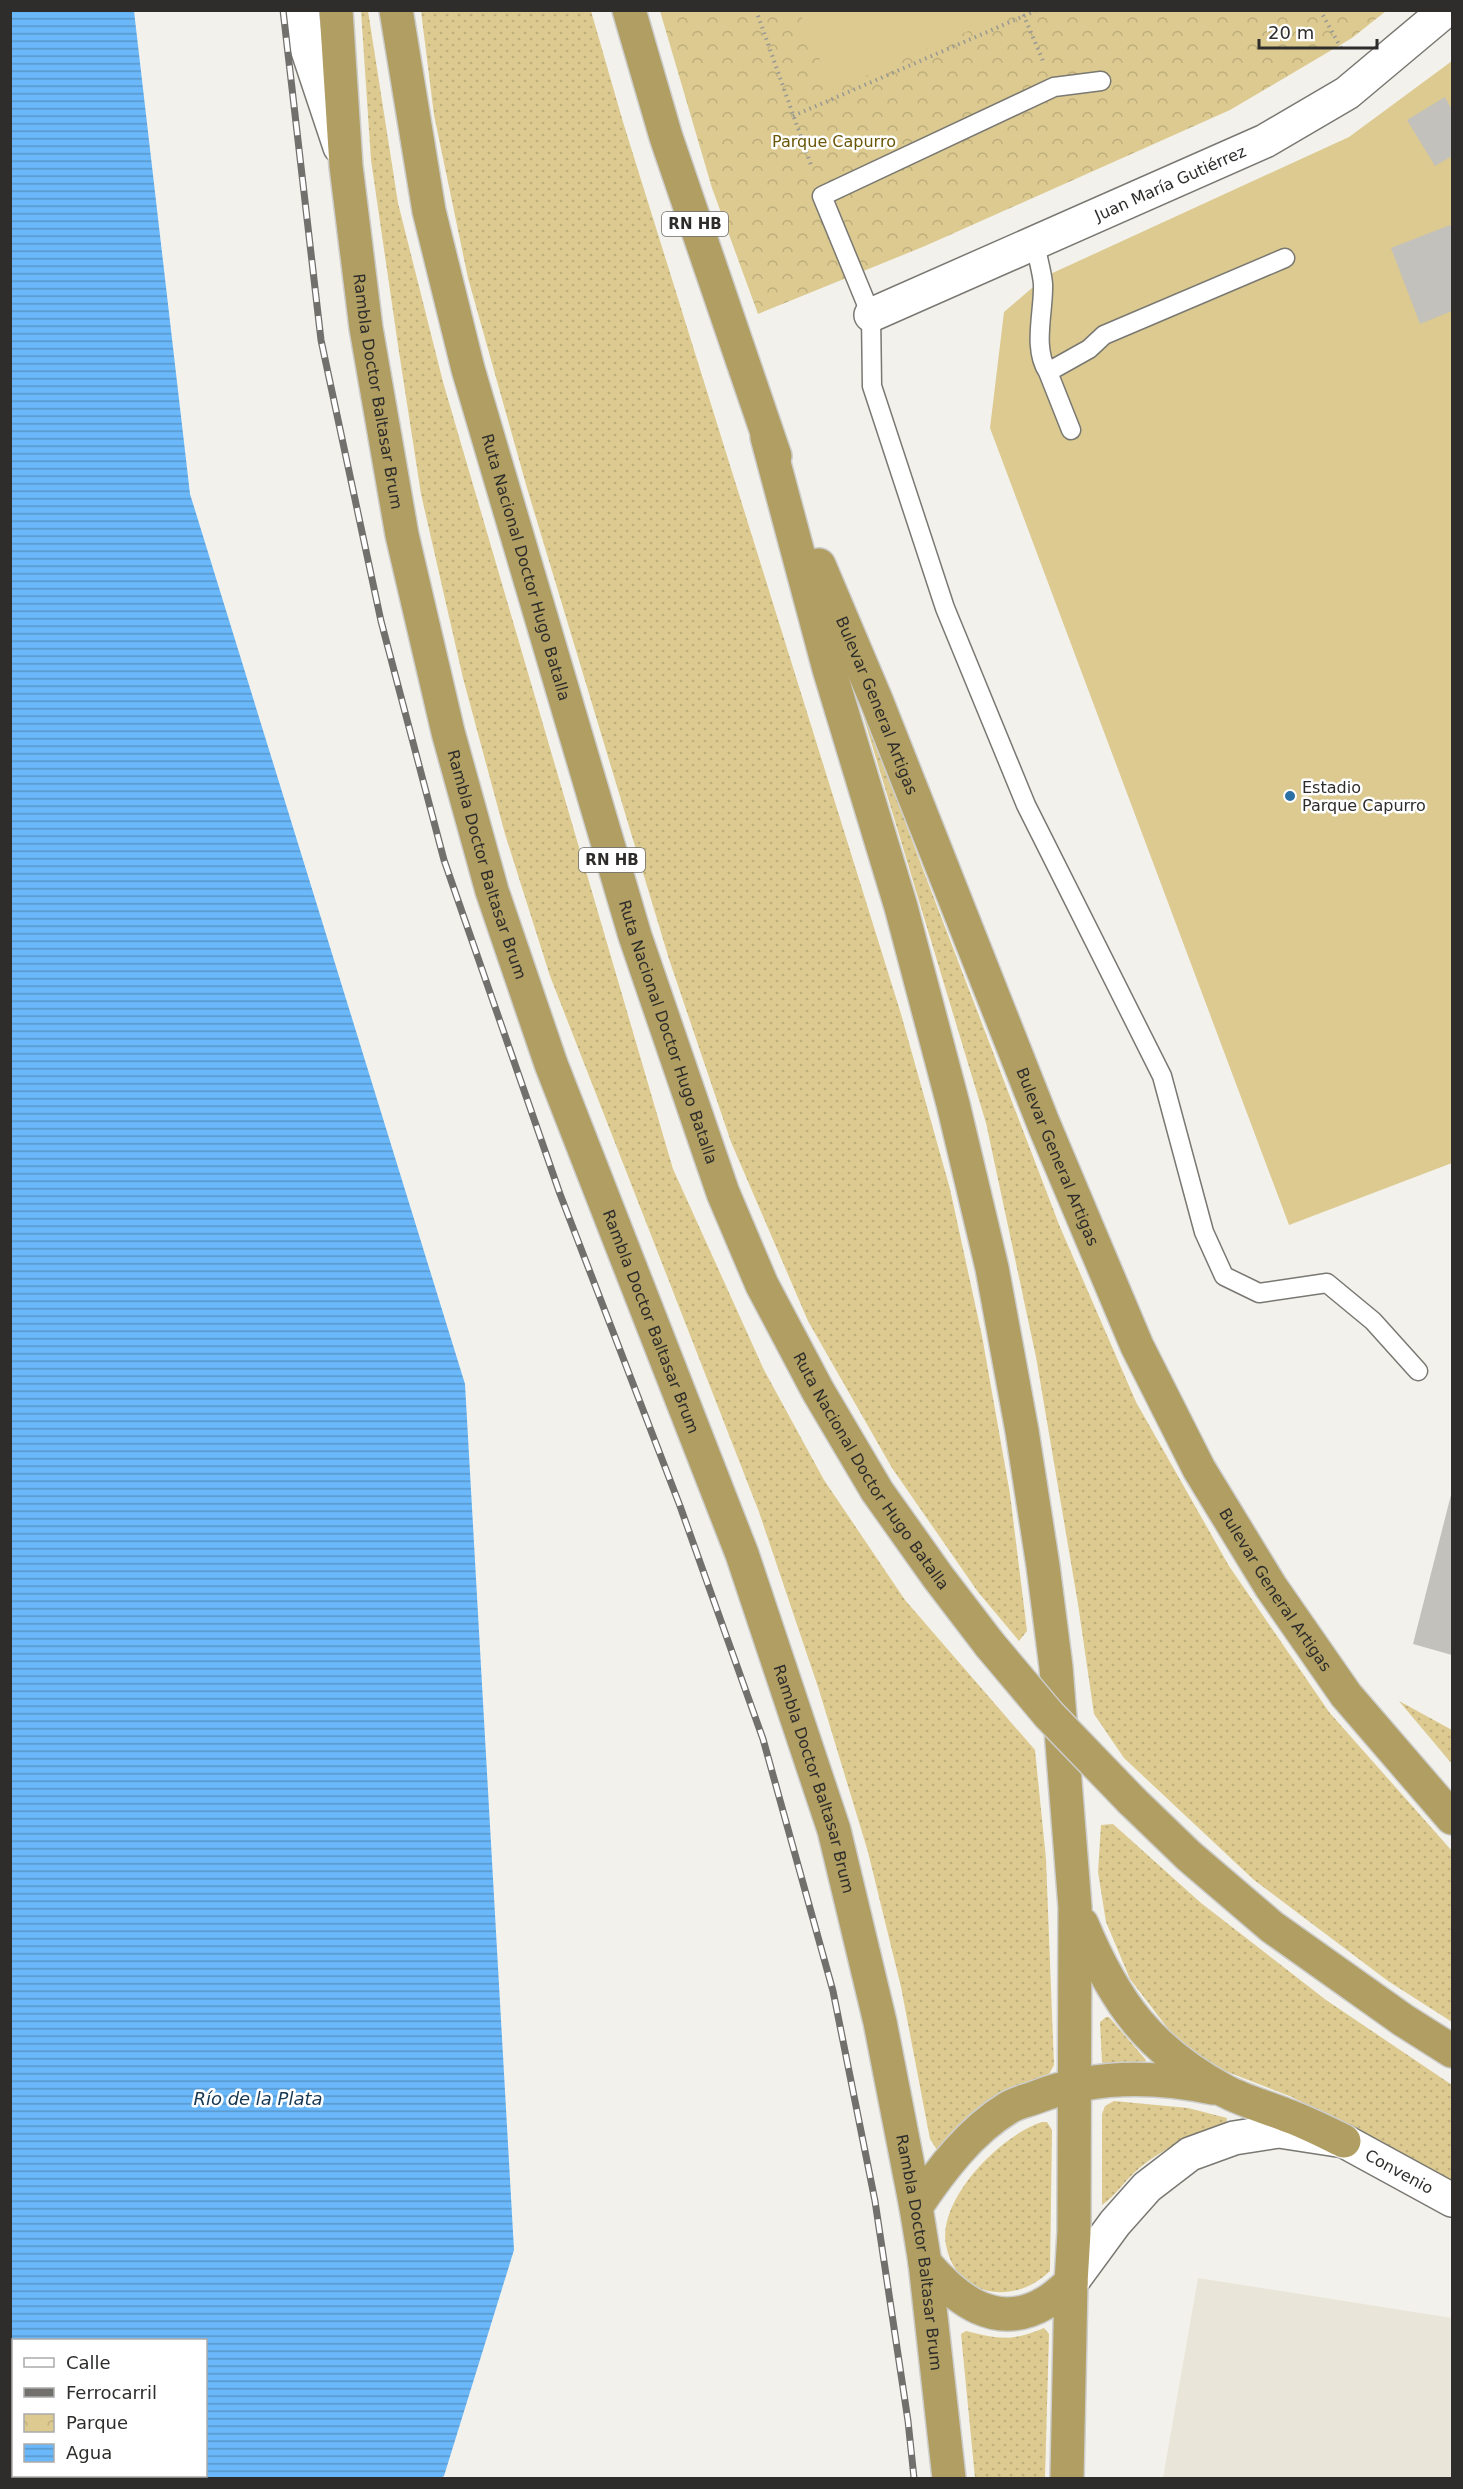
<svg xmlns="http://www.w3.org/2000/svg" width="1463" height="2489" viewBox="0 0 1463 2489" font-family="'DejaVu Sans',sans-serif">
  <defs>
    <pattern id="grass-dots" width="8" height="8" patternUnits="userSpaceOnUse" patternTransform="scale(1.5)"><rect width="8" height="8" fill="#dcca90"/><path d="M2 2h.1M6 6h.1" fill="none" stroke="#bdae7c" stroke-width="1.8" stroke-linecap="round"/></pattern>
    <pattern id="park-crowns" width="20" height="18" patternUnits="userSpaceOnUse" patternTransform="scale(1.5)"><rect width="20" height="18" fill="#dcca90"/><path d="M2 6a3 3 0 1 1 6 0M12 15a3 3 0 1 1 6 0" fill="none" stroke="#bdae7c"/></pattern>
    <pattern id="water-rules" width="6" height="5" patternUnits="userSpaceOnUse" patternTransform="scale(1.5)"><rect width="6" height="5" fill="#6ab8f9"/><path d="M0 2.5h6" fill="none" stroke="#5896ca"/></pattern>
  </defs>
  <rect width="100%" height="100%" fill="#f3f1eb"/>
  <path fill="#e9e5d8" d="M1198 2278 1452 2318V2478H1163Z"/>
  <path fill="url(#grass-dots)" d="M361 11H368L398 203 443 382 673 1169 764 1370 824 1480 905 1600 1035 1750 1046 1859 1054 2065 1048 2076 945 2151 937 2150 930 2139 901 1987 868 1852 819 1690 759 1512 550 976 505 834 463 678 421 494 399 352 371 160Z
    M421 11H591L623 122 901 1014 950 1189 982 1336 1010 1494 1027 1631 1019 1641 978 1592 892 1468 808 1321 731 1142 669 959 527 488 468 278 434 115Z
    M850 672 922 867 1060 1227 1136 1402 1229 1566 1329 1712 1452 1851V2022L1388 1981 1254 1880 1124 1758 1094 1714 1078 1604 1036 1357 986 1123Z
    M1399 1701 1452 1730V1764Z
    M1113 1824 1201 1903 1326 2000 1452 2085V2182L1292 2097 1215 2067 1172 2034 1130 1979 1106 1922 1098 1872 1101 1825Z
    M1106 2017H1109L1146 2060 1144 2066H1106L1102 2062 1100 2022Z
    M1114 2101 1188 2108 1227 2118 1226 2124C1194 2135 1160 2149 1135 2172 1124 2182 1115 2196 1102 2205V2114L1105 2106Z
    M1042 2122H1047L1052 2130 1050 2271C1015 2306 956 2298 946 2245 937 2199 1001 2135 1042 2122Z
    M1044 2328 1049 2334 1045 2478H975L961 2334 966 2331C1000 2339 1010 2342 1044 2328Z"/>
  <path fill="url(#park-crowns)" d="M660 11H1386L1352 38 1230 110 925 246 758 314 712 188Z"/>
  <path fill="#dcca90" d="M1003 11 1005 15 833 90 799 11Z
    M1452 61V1163L1289 1225 990 428 1004 312 1046 276 1349 137Z"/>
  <path fill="url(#water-rules)" fill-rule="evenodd" d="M11 10 134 11 190 494 465 1384 514 2250 444 2476 441 2478H11ZM14 2340H206V2476H14Z"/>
  <path fill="#c2c1bb" d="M1445 97 1452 110V156L1435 166 1407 120Z
    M1450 225 1452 230V311L1420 324 1391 248Z
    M1452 1491V1655L1413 1644Z"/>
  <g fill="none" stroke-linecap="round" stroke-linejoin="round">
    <g stroke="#797872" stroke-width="21">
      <path id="service" d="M1101 81 1054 87 822 196 871 315 872 386 945 608 1026 805 1162 1076 1204 1232 1224 1276 1259 1293 1327 1283 1373 1321 1418 1371
        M1035 243C1037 256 1042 271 1043 284 1044 312 1032 348 1048 372L1089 349 1104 335 1285 258
        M1048 372 1071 430"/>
    </g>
    <g stroke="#797872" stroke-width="36">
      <g id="minor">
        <path id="s1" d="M871 315 1265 141 1347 93 1446 10"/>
      </g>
    </g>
    <g stroke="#797872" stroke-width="36">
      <g id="tertiary">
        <path d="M302 10 306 45 340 147"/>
        <path id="s2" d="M1071 2283 1115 2223 1147 2187 1190 2154 1234 2138 1279 2131 1344 2141 1452 2200"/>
      </g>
    </g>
    <g stroke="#cdcdcc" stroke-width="36">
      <g id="trunk">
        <path id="s3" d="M336 10 346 166 366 328 402 535 448 732 492 891 551 1064 742 1554 834 1830 880 2022 916 2207 925 2263 949 2478"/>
        <path id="s4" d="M396 10 429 211 468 369 635 936 723 1193 762 1285 818 1391 877 1491 938 1577 990 1645"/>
        <path d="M629 10 666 137 775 456"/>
        <path d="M767 437 829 669 901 907 953 1104 992 1268 1022 1431 1043 1566 1056 1667 1075 1907 1074 2232 1071 2283 1067 2478"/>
        <path id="s5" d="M819 565 877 702 1044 1125 1137 1346 1199 1469 1271 1587 1346 1695 1452 1818"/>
        <path d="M1132 1801 1189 1856 1272 1927 1403 2020 1452 2051"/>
        <path d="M1082 1924C1115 2003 1149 2050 1225 2091 1244 2101 1266 2107 1286 2115 1306 2122 1325 2132 1344 2141"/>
        <path d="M916 2207C940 2171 970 2131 1008 2108 1016 2103 1026 2101 1034 2098 1092 2075 1152 2075 1213 2088"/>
        <path d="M925 2263C956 2299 996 2332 1045 2303 1054 2298 1062 2290 1071 2283"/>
      </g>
    </g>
    <path stroke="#999893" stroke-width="4" stroke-dasharray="1.5 4.5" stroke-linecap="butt" d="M756 10 812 168
      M1036 10 1024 16 1043 61
      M1177 10H1189
      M1320 10 1342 50
      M793 116 1024 16"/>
    <use href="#service" stroke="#fff" stroke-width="18"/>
    <use href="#minor" stroke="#fff" stroke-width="33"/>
    <use href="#tertiary" stroke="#fff" stroke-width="33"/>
    <use href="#trunk" stroke="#b09e62" stroke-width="33"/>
    <g stroke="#72706d" stroke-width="7">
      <path id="rail" d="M283 10 321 340 381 621 444 860 560 1194 680 1506 763 1739 833 1991 875 2201 908 2421 914 2478"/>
    </g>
    <use href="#rail" stroke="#fff" stroke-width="4.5" stroke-dasharray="14" stroke-linecap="butt"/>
    <g stroke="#cdcdcc" stroke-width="36" stroke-linecap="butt">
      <path id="trunk-bridge" d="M990 1645 1049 1715 1132 1801"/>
    </g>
    <use href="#trunk-bridge" stroke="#b09e62" stroke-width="33"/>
  </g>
  <circle fill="#2b70a5" stroke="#fff" stroke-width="2" cx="1290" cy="796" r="6"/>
  <g text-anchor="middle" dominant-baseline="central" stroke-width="5" stroke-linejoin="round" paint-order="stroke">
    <g fill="#fff" stroke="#6d6c6b" stroke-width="1.5">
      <rect x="662" y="212" width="66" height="24" rx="4.5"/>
      <rect x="579" y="848" width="66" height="24" rx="4.5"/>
    </g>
    <g font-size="15" font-weight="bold" fill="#2e2d2b">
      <text x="695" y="224">RN HB</text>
      <text x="612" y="860">RN HB</text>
    </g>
    <g font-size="16" fill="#6a5607" stroke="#fff">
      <text x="834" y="141">Parque Capurro</text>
    </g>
    <g font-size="16" fill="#2e2d2b" stroke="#fff">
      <text stroke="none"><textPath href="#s1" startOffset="327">Juan María Gutiérrez</textPath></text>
      <text stroke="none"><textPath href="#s3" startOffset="384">Rambla Doctor Baltasar Brum</textPath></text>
      <text stroke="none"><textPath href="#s4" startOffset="573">Ruta Nacional Doctor Hugo Batalla</textPath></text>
      <text stroke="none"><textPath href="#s5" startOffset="152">Bulevar General Artigas</textPath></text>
      <text stroke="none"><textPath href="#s3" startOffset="870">Rambla Doctor Baltasar Brum</textPath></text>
      <text stroke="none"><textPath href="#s4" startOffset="1059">Ruta Nacional Doctor Hugo Batalla</textPath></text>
      <text stroke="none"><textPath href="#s5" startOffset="638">Bulevar General Artigas</textPath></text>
      <text stroke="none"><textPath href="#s3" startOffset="1356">Rambla Doctor Baltasar Brum</textPath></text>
      <text stroke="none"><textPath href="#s4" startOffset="1545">Ruta Nacional Doctor Hugo Batalla</textPath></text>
      <text stroke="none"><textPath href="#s5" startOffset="1124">Bulevar General Artigas</textPath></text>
      <text stroke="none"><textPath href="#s3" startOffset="1842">Rambla Doctor Baltasar Brum</textPath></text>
      <text stroke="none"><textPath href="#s2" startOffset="398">Convenio</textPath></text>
      <text stroke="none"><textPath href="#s3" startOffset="2328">Rambla Doctor Baltasar Brum</textPath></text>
    </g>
    <g font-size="16" fill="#2e2d2b" stroke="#fff" text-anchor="start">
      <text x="1302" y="787">Estadio<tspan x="1302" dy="18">Parque Capurro</tspan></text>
    </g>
    <g font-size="18" font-style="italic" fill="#173853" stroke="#fff">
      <text x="258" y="2098">Río de la Plata</text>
    </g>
  </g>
  <rect width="1463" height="2489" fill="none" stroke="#2e2d2b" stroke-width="24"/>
  <rect x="12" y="2339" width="195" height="138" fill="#ffffff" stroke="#ababaa" stroke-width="1.5"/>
  <rect x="24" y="2358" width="30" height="9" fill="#ffffff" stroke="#ababaa" stroke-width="1.5"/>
  <text x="66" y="2369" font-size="18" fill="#2e2d2b">Calle</text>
  <rect x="24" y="2388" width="30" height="9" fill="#72706d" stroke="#ababaa" stroke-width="1.5"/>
  <text x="66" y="2399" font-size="18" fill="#2e2d2b">Ferrocarril</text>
  <rect x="24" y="2414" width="30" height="18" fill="url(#park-crowns)" stroke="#ababaa" stroke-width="1.5"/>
  <text x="66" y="2429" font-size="18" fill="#2e2d2b">Parque</text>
  <rect x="24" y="2444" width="30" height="18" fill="url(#water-rules)" stroke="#ababaa" stroke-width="1.5"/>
  <text x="66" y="2459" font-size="18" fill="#2e2d2b">Agua</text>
  <path d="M1259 39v9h118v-9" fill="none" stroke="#2e2d2b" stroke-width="3"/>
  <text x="1268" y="39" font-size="18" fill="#2e2d2b" stroke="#ffffff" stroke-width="4.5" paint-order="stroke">20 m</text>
</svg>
